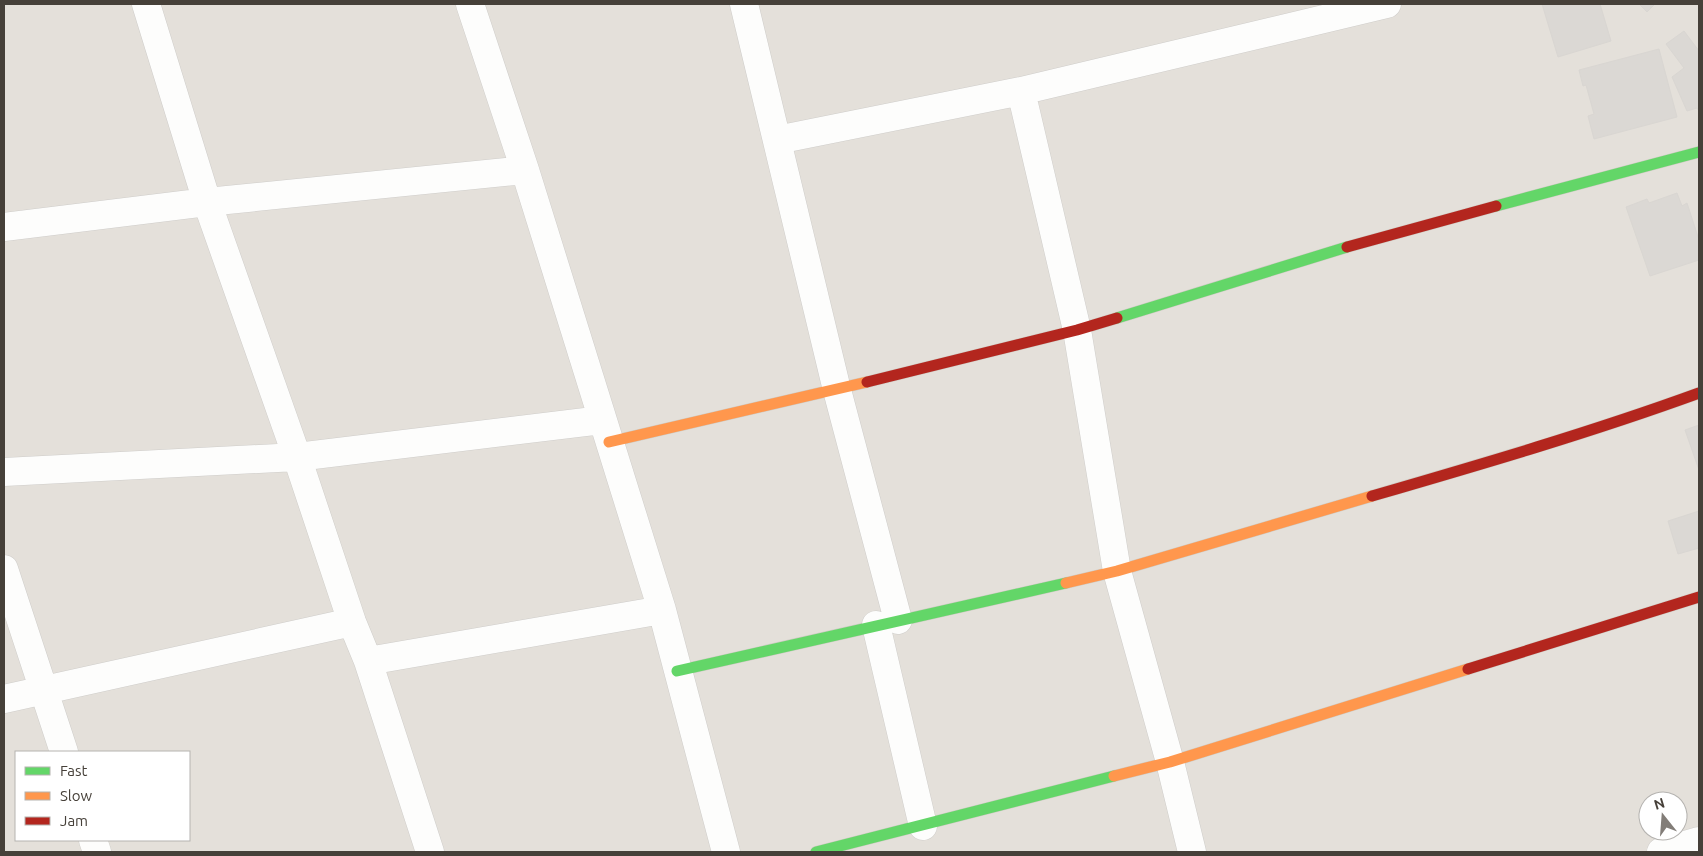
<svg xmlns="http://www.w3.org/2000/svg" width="1703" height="856" viewBox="0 0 1703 856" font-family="Ubuntu,sans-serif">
  <rect width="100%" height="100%" fill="#f1efec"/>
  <path fill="#e4e0da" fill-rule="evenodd" d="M4 4H1699V852H4ZM16 752H189V840H16ZM1648 801H1678V831H1648Z"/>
  <path fill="#dbd8d4" stroke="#d9d6d2" d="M1542 4H1600L1611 41 1558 57Z
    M1639 4H1655L1647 12Z
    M1684 31 1699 51V111L1697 108 1687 111 1672 77 1684 68 1666 44Z
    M1659 49 1677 117 1594 139 1588 116 1594 114 1586 85 1583 86 1579 70Z
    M1677 193 1682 206 1687 203 1699 240V260L1650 276 1626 207 1647 199 1649 203Z
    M1699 425V470L1685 430Z
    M1699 511V548L1678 554 1668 521Z"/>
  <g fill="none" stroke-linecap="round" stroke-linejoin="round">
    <g stroke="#cfcdca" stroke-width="29">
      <path id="street" d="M146 4 207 202 297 457 352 622 368 661 430 852
        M470 4 525 170 662 610 726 852
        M744 4 837 390 898 620
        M1021 91 1077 330 1117 571 1170 762 1192 852
        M777 140 1021 91 1387 4
        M4 227 207 202 525 170
        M4 472 297 457 602 420
        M4 569 64 752
        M876 625 923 826
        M368 661 662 610
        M4 699 352 622
        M93 840 97 852
        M1661 852 1699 841"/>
    </g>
    <g stroke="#cfcbc4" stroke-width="12">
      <path id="fast" d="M1496 206 1699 152
        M1117 318 1347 247
        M677 671 1066 583
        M816 852 1114 776"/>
    </g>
    <g stroke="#cfcbc4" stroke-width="12">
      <path id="slow" d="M609 442 867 382
        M1066 583 1117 571 1372 496
        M1114 776 1170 762 1468 669"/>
    </g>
    <g stroke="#cfcbc4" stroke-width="12">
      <path id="jam" d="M1347 247 1496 206
        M867 382 1077 330 1117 318
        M1372 496C1482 464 1592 432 1699 393
        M1468 669 1699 597"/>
    </g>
    <use href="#street" stroke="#fdfdfc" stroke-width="28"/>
    <use href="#fast" stroke="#63d668" stroke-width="11"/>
    <use href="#slow" stroke="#ff974d" stroke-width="11"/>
    <use href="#jam" stroke="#b3261e" stroke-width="11"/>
  </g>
  <rect width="1703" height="856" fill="none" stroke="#464039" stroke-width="10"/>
  <rect x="15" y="751" width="175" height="90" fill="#ffffff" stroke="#b5b3b0"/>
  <rect x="25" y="767" width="25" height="8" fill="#63d668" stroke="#b5b3b0"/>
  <text x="60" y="776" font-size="15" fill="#464039">Fast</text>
  <rect x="25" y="792" width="25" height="8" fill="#ff974d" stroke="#b5b3b0"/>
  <text x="60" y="801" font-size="15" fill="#464039">Slow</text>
  <rect x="25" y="817" width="25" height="8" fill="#b3261e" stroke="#b5b3b0"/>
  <text x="60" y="826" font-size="15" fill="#464039">Jam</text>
  <g transform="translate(1663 816) rotate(343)"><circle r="24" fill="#ffffff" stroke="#b5b3b0"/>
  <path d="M0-4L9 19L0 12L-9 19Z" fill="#827d78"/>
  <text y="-8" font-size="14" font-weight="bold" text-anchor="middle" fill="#464039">N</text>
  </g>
</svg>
